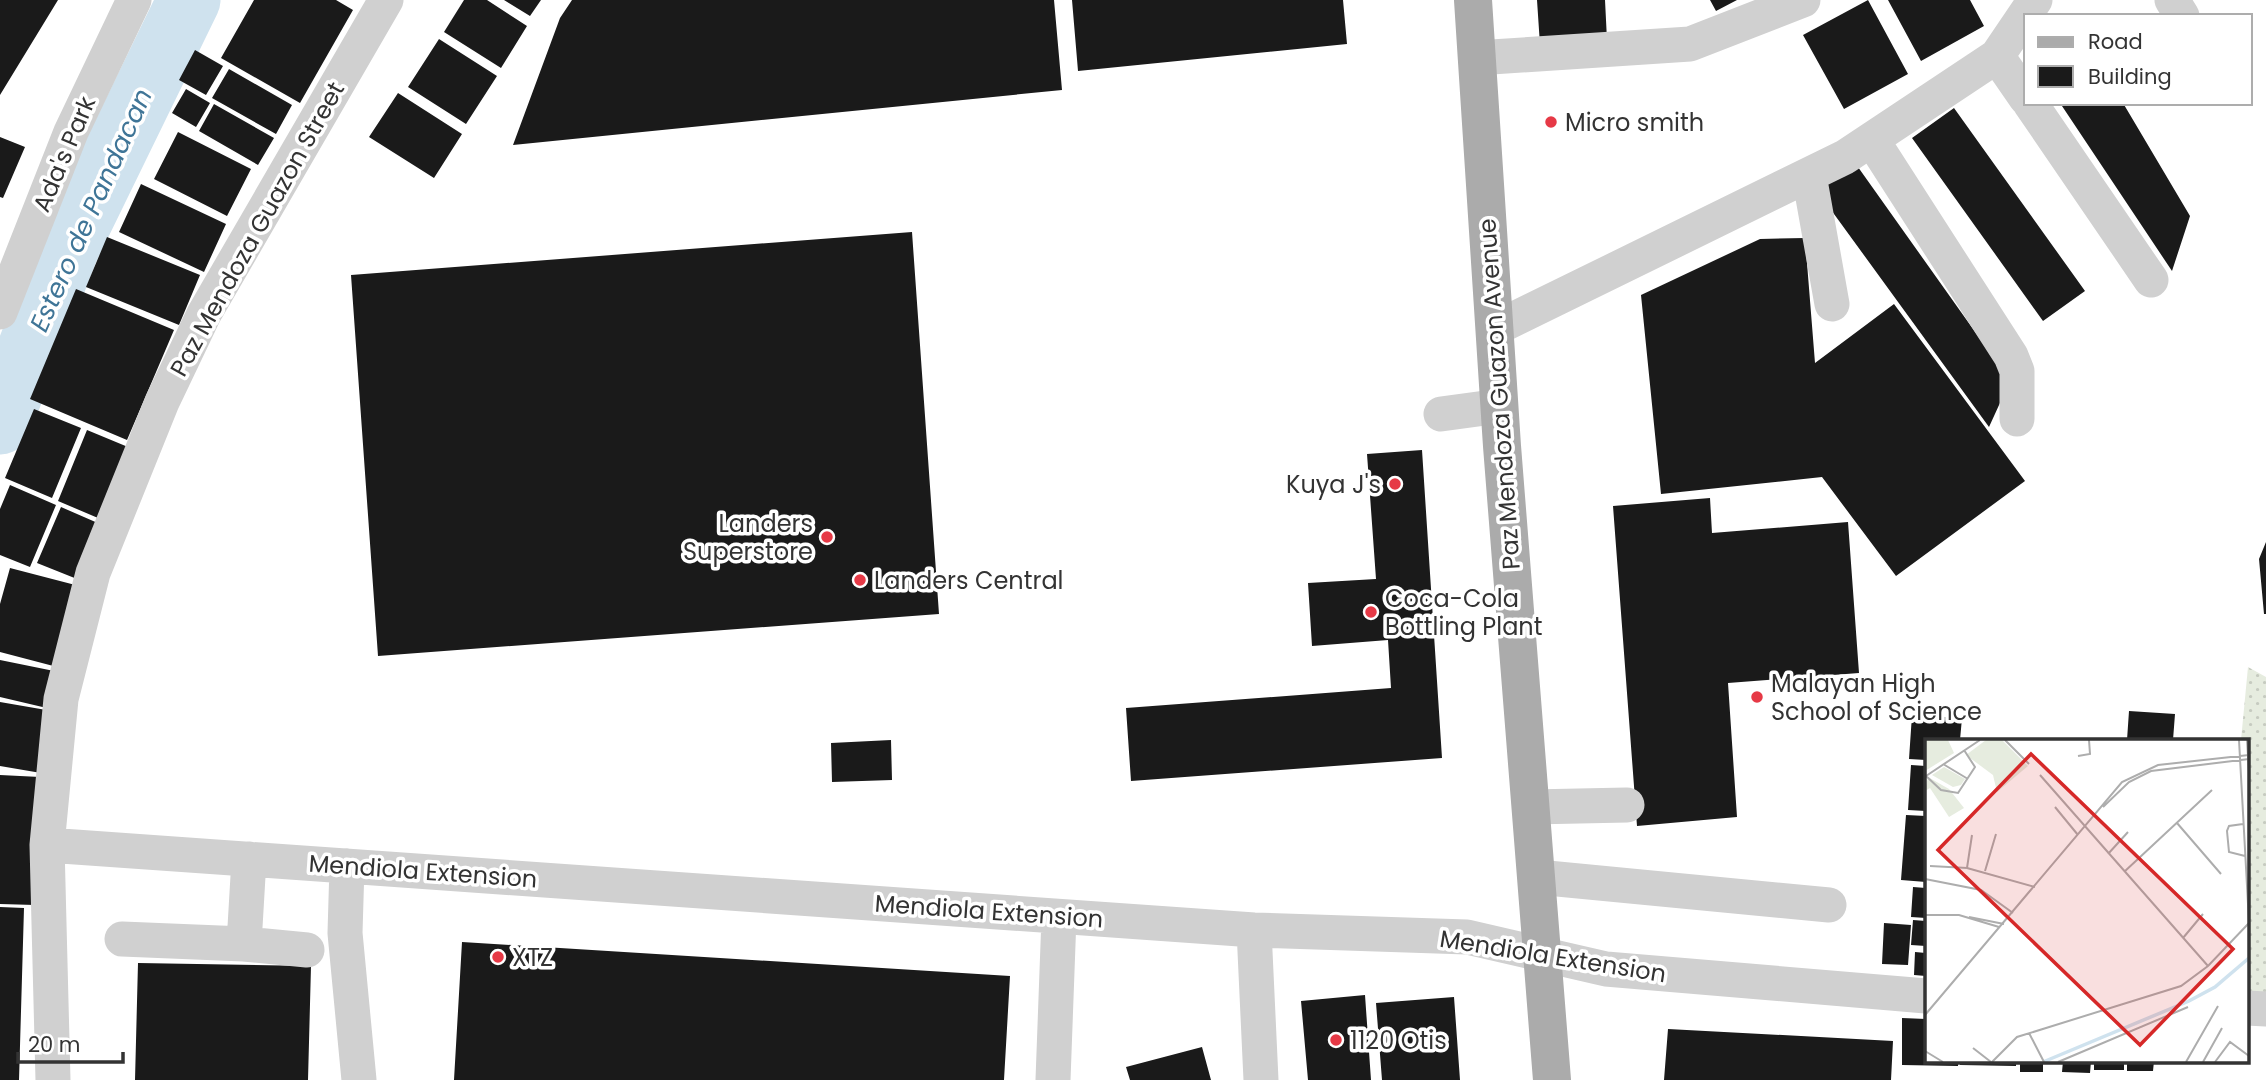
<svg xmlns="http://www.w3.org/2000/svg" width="2266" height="1080" viewBox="0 0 2266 1080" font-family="Poppins,sans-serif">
  <defs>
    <pattern id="grass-dots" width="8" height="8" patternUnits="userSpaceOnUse" patternTransform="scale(1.75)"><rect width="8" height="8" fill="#e6ecdf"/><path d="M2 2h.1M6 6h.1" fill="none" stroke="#c6cbc0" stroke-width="1.8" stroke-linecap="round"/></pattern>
  </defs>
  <rect width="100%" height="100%" fill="#fff"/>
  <path fill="url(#grass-dots)" d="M2248 667 2266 677V995H2247V740H2241Z"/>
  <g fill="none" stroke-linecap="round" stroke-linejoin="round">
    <path stroke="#cfe2ee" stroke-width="63" d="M0 423 67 250 189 0"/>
  </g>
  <path fill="#1a1a1a" d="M0 0H58L0 95Z
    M254 0H336L353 10 300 103 221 58Z
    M464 0H487L527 26 501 68 444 32Z
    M504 0H541L530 16Z
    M572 0H1054L1062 90 513 145 560 18Z
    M1072 0H1343L1347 44 1078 71Z
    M1537 0H1605L1607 40 1540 45Z
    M1710 0H1737L1716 11Z
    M1868 0 1908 74 1844 109 1803 35Z
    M1888 0H1970L1984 26 1921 61Z
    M439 39 497 76 466 124 408 87Z
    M195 50 223 66 206 95 179 80Z
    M229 69 292 105 276 134 212 98Z
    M186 89 210 103 196 127 172 113Z
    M398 93 462 134 434 178 369 137Z
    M2060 103H2123L2190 216 2172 271Z
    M214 104 274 138 258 165 199 131Z
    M1954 108 2085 291 2043 321 1912 138Z
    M178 132 251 169 227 216 154 179Z
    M0 137 25 147 3 198 0 197Z
    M1853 160 2010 381 1989 427 1818 192Z
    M141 184 226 224 204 272 119 232Z
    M912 232 939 614 378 656 351 275Z
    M107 237 200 275 179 325 86 287Z
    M1805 238 1815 363 1894 304 2025 481 1896 576 1822 477 1661 494 1641 295 1760 239Z
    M76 289 174 330 127 440 30 399Z
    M34 409 81 428 52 498 5 478Z
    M87 430 128 447 98 518 58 501Z
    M1422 450 1442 758 1131 781 1126 708 1391 688 1388 640 1312 646 1308 583 1376 579 1367 454Z
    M10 485 56 505 30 567 0 555V509Z
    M1710 498 1712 533 1848 522 1859 673 1728 683 1737 817 1637 826 1613 506Z
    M61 507 100 524 77 579 37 563Z
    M2266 542V614H2264L2259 559Z
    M10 568 83 587 61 668 0 652V604Z
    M0 660 59 672 51 709 0 697Z
    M0 702 52 711 41 773 0 766Z
    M2129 711 2175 714 2173 740H2127Z
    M1912 715 1962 718 1960 740H1926V760L1909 759Z
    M891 740 892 780 832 782 831 743Z
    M1911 765 1926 766V811L1908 810Z
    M0 775 40 777 35 905 0 904Z
    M1906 815 1926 816V882L1901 880Z
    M1913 887 1926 888V918L1911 917Z
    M0 907 24 908 19 1080H0Z
    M1913 920 1926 921V946L1911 945Z
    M1884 923 1911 925 1908 965 1882 964Z
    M462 942 1010 976 1004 1080H454Z
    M1915 952 1926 953V976L1914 975Z
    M138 963 311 966 308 1080H135Z
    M1365 995 1371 1080H1308L1301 1001Z
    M1454 997 1460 1080H1382L1376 1003Z
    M1902 1018 1926 1019V1061H1958V1066L1902 1065Z
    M1668 1029 1893 1041 1891 1080H1664Z
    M1202 1047 1211 1080H1130L1126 1067Z
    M1960 1061H2016V1066L1960 1065Z
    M2020 1061H2043V1072H2020Z
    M2063 1061H2091L2090 1073 2062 1072Z
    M2094 1061H2124V1070H2094Z
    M2127 1061H2154L2153 1071H2127Z"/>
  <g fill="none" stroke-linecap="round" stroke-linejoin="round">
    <path stroke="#d0d0d0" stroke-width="35" d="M2172 0 2182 16
      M1476 58 1690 44 1803 0
      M2026 98 1997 56 2035 0
      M2030 103 2151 280
      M1872 140 2011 356 2017 371V419
      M1809 175 1832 304
      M0 312 71 132 134 0
      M1494 329 1845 157 1997 56
      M1441 414 1500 406
      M1531 807 1627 805
      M47 845 1254 930 1467 937 1606 969 1926 996
      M249 859 244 944 307 950
      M347 866 345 933 359 1080
      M1537 877 1829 905
      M1254 930 1261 1080
      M122 939 244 944
      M2247 1008 2266 1009
      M53 1080 47 845 61 699 93 573 162 402 204 314 386 0
      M1053 1080 1059 917"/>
    <path stroke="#ababab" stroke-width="38" d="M1473 0 1502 446 1552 1080"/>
  </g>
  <g fill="#e63946" stroke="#fff" stroke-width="2.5">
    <circle cx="1551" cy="122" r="7"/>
    <circle cx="1395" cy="484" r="7"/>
    <circle cx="827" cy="537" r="7"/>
    <circle cx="860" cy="580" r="7"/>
    <circle cx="1371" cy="612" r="7"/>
    <circle cx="1757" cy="697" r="7"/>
    <circle cx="498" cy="957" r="7"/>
    <circle cx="1336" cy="1040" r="7"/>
  </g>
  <g text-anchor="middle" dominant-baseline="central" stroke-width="7" stroke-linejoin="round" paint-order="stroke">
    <g font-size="24" fill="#333" stroke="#fff" text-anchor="start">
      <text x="1565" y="122">Micro smith</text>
      <text x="1381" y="484" text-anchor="end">Kuya J's</text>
      <text x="813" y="523" text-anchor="end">Landers<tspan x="813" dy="28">Superstore</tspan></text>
      <text x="874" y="580">Landers Central</text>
      <text x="1385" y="598">Coca-Cola<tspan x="1385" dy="28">Bottling Plant</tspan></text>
      <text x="1771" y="683">Malayan High<tspan x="1771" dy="28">School of Science</tspan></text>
      <text x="512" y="957">XTZ</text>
      <text x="1350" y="1040">1120 Otis</text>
    </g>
    <g font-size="24" fill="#333" stroke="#fff">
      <text transform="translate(64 154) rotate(-67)">Ada's Park</text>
      <text transform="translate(257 229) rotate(-61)">Paz Mendoza Guazon Street</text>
      <text transform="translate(1499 394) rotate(-94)">Paz Mendoza Guazon Avenue</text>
      <text transform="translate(423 871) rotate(4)">Mendiola Extension</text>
      <text transform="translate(989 911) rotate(4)">Mendiola Extension</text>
      <text transform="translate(1553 956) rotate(9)">Mendiola Extension</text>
    </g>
    <g font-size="26" font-style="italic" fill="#3f7597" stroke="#fff">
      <text transform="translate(91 210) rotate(-66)">Estero de Pandacan</text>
    </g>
  </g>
  <g transform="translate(1925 739)">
    <rect width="324" height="324" fill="#fff"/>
    <path d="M0 1H23L29 14 0 32ZM61 1H77L103 27 72 53 68 36 41 16ZM19 28 40 40 36 46 28 48 7 36ZM3 38 24 50 39 69 24 78 5 49 0 52Z" fill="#e6ecdf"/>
    <path fill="none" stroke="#cfe2ee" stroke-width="3.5" d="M118 323 264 262 290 248 324 219"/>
    <path fill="none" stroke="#adadad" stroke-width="2" d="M80 1 104 25M314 1 324 183M322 1 324 33M153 17 165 15 164 1M18 25 43 40M0 36 16 51 33 54 50 28 39 11M115 36 283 227M1 37 55 1M130 68 153 96M178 68 204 43 226 32 324 20M252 84 296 135M318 85 304 87 302 92 304 113 320 117M183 115 203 93M5 127 42 129 47 96M42 129 110 148M60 132 71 95M199 133 287 51M0 140 56 151 88 174M0 176H34L74 188M44 178 79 185M258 199 278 175M0 276 197 43 233 26 324 16M104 294 119 323M48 309 66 323M0 312 18 323M67 323 92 298 256 247 283 227 324 184M133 323 263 268M261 323 293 267M278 323 297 289M290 323 305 303 324 317"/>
    <path fill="#d62828" fill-opacity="0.15" stroke="#d62828" stroke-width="3.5" d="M106 15 308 210 215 306 13 111Z"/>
    <rect width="324" height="324" fill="none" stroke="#333" stroke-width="3.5"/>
  </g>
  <rect x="2024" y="14" width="228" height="91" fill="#ffffff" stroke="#adadad" stroke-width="2"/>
  <rect x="2038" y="37" width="35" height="10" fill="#ababab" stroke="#adadad" stroke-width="2"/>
  <text x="2088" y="49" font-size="21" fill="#333333">Road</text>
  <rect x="2038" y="66" width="35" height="21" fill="#1a1a1a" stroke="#adadad" stroke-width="2"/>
  <text x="2088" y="84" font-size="21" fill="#333333">Building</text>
  <path d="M18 1052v10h105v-10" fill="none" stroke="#333333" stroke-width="3.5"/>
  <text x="28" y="1052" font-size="21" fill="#333333" stroke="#ffffff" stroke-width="5" paint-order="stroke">20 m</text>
</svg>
